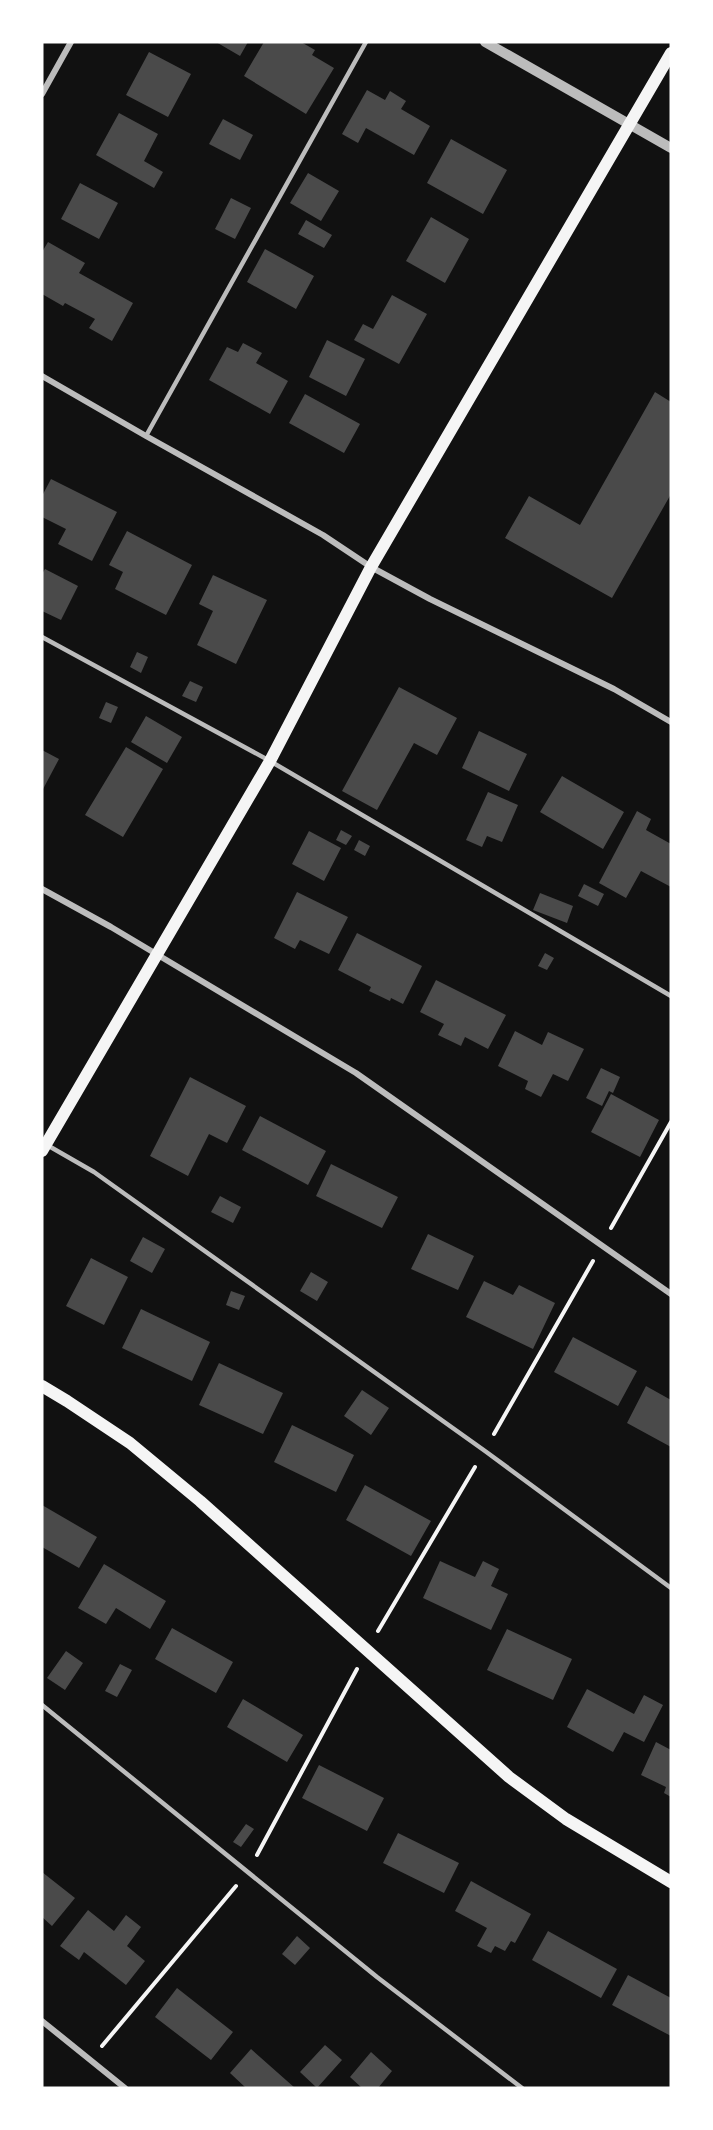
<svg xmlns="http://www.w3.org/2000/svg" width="713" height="2130" viewBox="0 0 713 2130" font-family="Helvetica,sans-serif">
  <rect width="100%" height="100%" fill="#111"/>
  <path fill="#4a4a4a" d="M216 42H248L240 56Z
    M264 42H301L315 50 312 55 334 68 306 114 244 76Z
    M149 52 191 74 168 117 126 95Z
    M367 90 385 100 390 91 406 101 401 109 430 126 414 155 366 128 358 143 342 134Z
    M119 113 158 134 144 161 163 172 154 188 96 155Z
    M223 119 253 135 240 160 209 144Z
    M451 139 507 170 483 214 427 183Z
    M308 173 339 191 321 221 290 203Z
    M80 183 118 203 99 239 61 219Z
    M231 198 251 208 235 239 215 229Z
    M431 217 469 239 445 283 406 261Z
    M306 220 332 235 324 248 298 234Z
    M48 242 85 263 79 273 133 303 112 341 89 328 95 319 65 303 63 306 42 294V252Z
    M265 249 314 276 296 309 247 282Z
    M392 295 427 314 399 364 354 340 363 324 373 329Z
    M327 340 365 359 346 396 309 377Z
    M243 343 262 353 256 363 288 381 270 414 209 380 227 347 238 352Z
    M655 392 671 402V494L612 598 505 538 529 496 580 525Z
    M305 394 360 424 344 453 289 423Z
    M51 479 117 512 92 561 58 544 66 529 42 517V496Z
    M127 531 192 565 166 615 115 589 123 572 109 565Z
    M45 569 78 586 61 620 42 611V574Z
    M213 575 267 600 236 664 197 645 213 611 199 604Z
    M137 652 148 657 141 673 130 667Z
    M190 681 203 687 196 702 182 696Z
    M399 687 457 718 437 755 414 743 377 810 342 791Z
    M106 702 118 707 111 723 99 718Z
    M146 716 182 737 167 763 131 742Z
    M479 731 527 754 509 791 462 768Z
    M126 747 163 769 123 837 85 815Z
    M42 750 59 759 42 791Z
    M562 776 624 812 603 849 540 812Z
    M488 792 518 805 502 842 487 836 482 847 466 840Z
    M637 811 651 819 646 830 671 844V887L641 871 626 898 599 883Z
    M341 830 352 836 346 845 336 840Z
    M309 831 341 848 324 881 292 864Z
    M359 840 370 846 365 856 354 850Z
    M584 884 604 894 598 906 578 896Z
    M297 892 348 917 329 954 300 940 295 949 274 938Z
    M540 893 573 906 567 923 533 910Z
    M357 933 422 966 403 1004 391 998 390 1001 369 991 371 987 338 970Z
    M545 953 554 958 547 970 538 966Z
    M436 980 506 1015 488 1049 465 1037 461 1046 438 1035 444 1024 420 1012Z
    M515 1031 542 1045 548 1032 584 1049 568 1081 553 1074 541 1097 525 1089 528 1081 498 1066Z
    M601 1068 620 1077 613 1093 609 1091 602 1106 586 1098Z
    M190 1077 246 1106 227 1143 209 1134 188 1176 150 1156Z
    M611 1094 659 1120 640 1157 591 1132Z
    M260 1116 326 1151 308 1185 242 1150Z
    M331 1164 398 1197 382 1228 316 1196Z
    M220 1196 241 1207 233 1223 211 1212Z
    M428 1234 474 1256 458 1290 411 1269Z
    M143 1237 165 1249 152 1273 130 1261Z
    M91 1258 128 1277 104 1325 66 1306Z
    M311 1272 328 1282 317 1301 300 1291Z
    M484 1281 513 1295 519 1285 555 1303 533 1349 466 1317Z
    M231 1291 245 1296 239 1310 226 1305Z
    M141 1309 210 1342 192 1381 122 1348Z
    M573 1337 637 1371 618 1406 554 1372Z
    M219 1363 283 1393 263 1434 199 1405Z
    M646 1386 671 1400V1447L627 1423Z
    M362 1390 389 1408 371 1435 344 1416Z
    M292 1425 354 1455 336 1492 274 1462Z
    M365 1485 431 1521 411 1556 346 1520Z
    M42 1505 97 1537 79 1568 42 1547Z
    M440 1561 475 1577 483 1561 499 1569 491 1586 508 1594 491 1630 423 1598Z
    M104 1564 166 1601 150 1629 116 1608 106 1624 78 1608Z
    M172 1628 233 1662 216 1693 155 1659Z
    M507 1629 572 1659 553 1700 487 1670Z
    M66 1651 83 1663 65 1690 47 1678Z
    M120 1664 132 1670 117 1697 105 1691Z
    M587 1689 634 1714 644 1695 663 1705 644 1742 624 1732 613 1752 567 1727Z
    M243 1699 303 1735 287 1762 227 1727Z
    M656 1742 671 1750V1797L664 1793 666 1787 641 1775Z
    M319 1765 384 1798 367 1831 302 1798Z
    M246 1824 254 1829 241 1847 233 1842Z
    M398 1833 459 1863 444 1893 383 1863Z
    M42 1872 75 1898 52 1926 42 1917Z
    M471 1881 531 1914 515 1943 511 1941 505 1951 495 1946 491 1953 477 1946 487 1928 455 1911Z
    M88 1910 114 1931 126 1915 141 1927 127 1946 145 1961 126 1985 84 1952 79 1960 60 1946Z
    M548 1931 617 1969 601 1998 532 1960Z
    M297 1936 310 1948 295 1965 282 1954Z
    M628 1975 671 1998V2036L612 2005Z
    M177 1988 233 2032 211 2060 155 2017Z
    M325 2045 342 2060 317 2088 300 2072Z
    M251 2049 295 2088H246L230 2073Z
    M371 2052 392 2071 378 2088H362L350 2077Z"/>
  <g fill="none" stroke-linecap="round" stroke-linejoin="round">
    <path stroke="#f5f5f5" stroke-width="4" d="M611 1228 671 1122
      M494 1434 593 1261
      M378 1631 475 1467
      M257 1855 357 1669
      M102 2046 236 1886"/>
    <path stroke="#bcbcbc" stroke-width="4.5" d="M146 436 366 42
      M42 637 270 761 671 996
      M47 1145 94 1172 485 1451 671 1588
      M42 1705 377 1977 522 2088"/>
    <path stroke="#bcbcbc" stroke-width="6" d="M42 94 71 42
      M42 376 146 436 323 535 371 567 430 599 614 689 671 722
      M42 889 111 927 356 1073 671 1294
      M42 2021 125 2088"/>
    <path stroke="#bcbcbc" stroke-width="10" d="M485 42 671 148"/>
    <path stroke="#f5f5f5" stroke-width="12" d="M42 1151 270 761 371 567 671 53
      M42 1386 67 1401 130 1443 200 1501 509 1777 566 1819 671 1882"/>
  </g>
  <rect width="713" height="2130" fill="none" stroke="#ffffff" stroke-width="87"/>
</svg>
